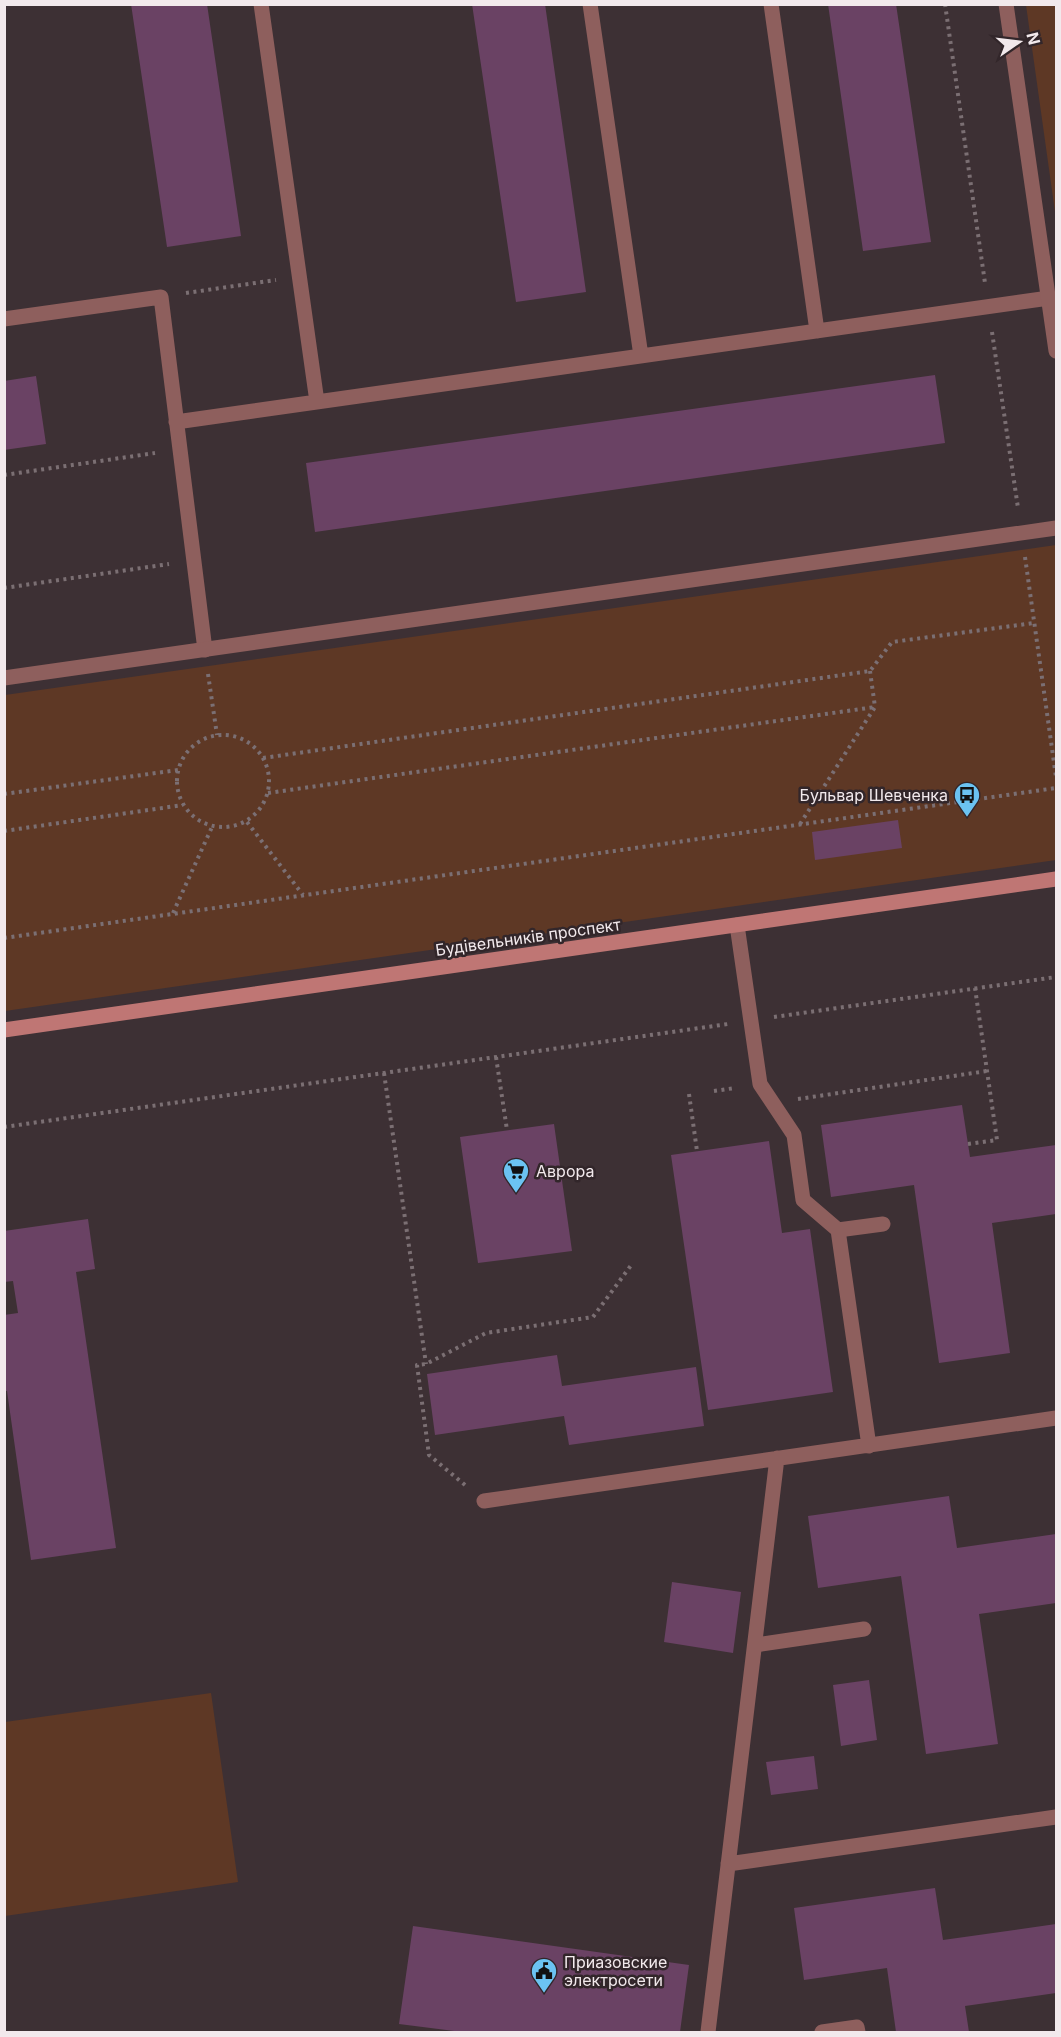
<svg xmlns="http://www.w3.org/2000/svg" width="1061" height="2037" viewBox="0 0 1061 2037" font-family="Inter,sans-serif">
  <rect width="100%" height="100%" fill="#3d3034"/>
  <path fill="#5e3825" d="M1026 5H1056V219Z
    M1056 545V860L5 1011V695Z
    M211 1693 238 1882 5 1916V1722Z"/>
  <path fill="#6a4264" d="M131 4H207L241 236 167 247Z
    M472 4H545L586 292 516 302Z
    M828 4H896L931 242 863 251Z
    M935 375 945 443 315 532 306 463Z
    M36 376 46 444 4 450V381Z
    M898 820 902 848 815 860 812 832Z
    M962 1105 970 1157 1056 1145V1214L992 1223 1010 1353 939 1363 914 1185 831 1197 821 1125Z
    M554 1124 572 1251 478 1263 460 1137Z
    M769 1141 782 1233 810 1229 833 1392 708 1410 671 1155Z
    M88 1219 95 1269 76 1272 116 1548 31 1560 7 1391H4V1315L18 1313 13 1281 4 1282V1231Z
    M557 1355 562 1386 696 1367 704 1426 569 1445 564 1416 435 1435 427 1374Z
    M949 1496 957 1548 1056 1534V1603L979 1614 998 1744 926 1754 901 1576 818 1588 808 1516Z
    M672 1582 741 1592 733 1653 664 1642Z
    M869 1680 877 1740 841 1746 833 1685Z
    M814 1756 818 1789 771 1795 766 1762Z
    M935 1888 943 1940 1056 1924V1993L965 2006 969 2032H896L887 1968 804 1980 794 1908Z
    M413 1926 689 1965 680 2032H462L399 2024Z"/>
  <g fill="none" stroke-linecap="round" stroke-linejoin="round">
    <path stroke="#7b6f73" stroke-width="4" stroke-dasharray="3 4.5" stroke-linecap="butt" d="M945 4 985 283
      M186 293 276 280
      M992 332 1018 508
      M4 475 155 453
      M1025 557 1056 777
      M4 588 169 564
      M208 674 217 735
      M177 781a46 46 0 1 1 92 0a46 46 0 1 1-92 0Z
      M263 758 870 671 892 642 1034 623
      M268 793 875 707
      M4 794 178 770
      M247 822 303 895
      M800 824 875 707 870 671
      M4 831 183 805
      M173 913 212 827
      M4 938 1056 788
      M774 1017 1056 977
      M496 1057 507 1130
      M384 1073 426 1364
      M714 1091 735 1088
      M689 1094 697 1151
      M798 1099 987 1071
      M4 1127 728 1024
      M968 1144 997 1140 975 988
      M465 1485 429 1455 417 1365 426 1364 486 1333 593 1317 632 1264"/>
    <path stroke="#8e5f5d" stroke-width="15" d="M261 4 317 402
      M590 4 641 356
      M771 4 817 331
      M4 319 161 297 205 650
      M176 422 1049 298
      M737 925 760 1084 794 1135 803 1200 838 1230 869 1446
      M838 1230 883 1224
      M484 1501 1056 1418
      M755 1645 864 1629
      M728 1864 1056 1817
      M708 2032 777 1458
      M822 2032 857 2027 858 2032"/>
    <path stroke="#8e5f5d" stroke-width="15" d="M1006 4 1056 351
      M4 678 1056 528"/>
    <path stroke="#bf7674" stroke-width="15" d="M4 1030 1056 879"/>
  </g>
  <defs>
    <g id="bus-pin" transform="scale(1.35)"><path d="M0 17L-7.5 6A9.5 9.5 0 1 1 7.5 6Z" fill="#6bc3f2" stroke="#32262a"/><path d="M-5-6H5V4H4V6H2V4H-2V6H-4V4H-5ZM-3.5-4V0h7V-4ZM-3.5 1.2v1.5H-2V1.2ZM2 1.2v1.5H3.5V1.2Z" fill="#111"/></g>
    <g id="supermarket-pin" transform="scale(1.35)"><path d="M0 17L-7.5 6A9.5 9.5 0 1 1 7.5 6Z" fill="#6bc3f2" stroke="#32262a"/><path d="M-6-5.5h2.5l.6 2H6L4.5 2H-2.5L-4.4-4H-6ZM-1.5 3.2a1.3 1.3 0 1 0 .1 0ZM3 3.2a1.3 1.3 0 1 0 .1 0Z" fill="#111"/></g>
    <g id="civic-pin" transform="scale(1.35)"><path d="M0 17L-7.5 6A9.5 9.5 0 1 1 7.5 6Z" fill="#6bc3f2" stroke="#32262a"/><path d="M-.6-6.5H3V-4.5H.6V-3L4-1V1h2V6H-6V1h2V-1L-.6-3ZM-1.2 2.5V6h2.4V2.5Z" fill="#111"/></g>
  </defs>
  <g fill-rule="evenodd">
    <use href="#bus-pin" x="967" y="795"/>
    <use href="#supermarket-pin" x="516" y="1171"/>
    <use href="#civic-pin" x="544" y="1971"/>
  </g>
  <g text-anchor="middle" dominant-baseline="central" stroke-width="5" stroke-linejoin="round" paint-order="stroke">
    <g font-size="16" fill="#f2e9ec" stroke="#32262a" text-anchor="start">
      <text x="948" y="795" text-anchor="end">Бульвар Шевченка</text>
      <text x="536" y="1171">Аврора</text>
      <text x="564" y="1962">Приазовские<tspan x="564" dy="18">электросети</tspan></text>
    </g>
    <g font-size="16" fill="#f2e9ec" stroke="#32262a">
      <text transform="translate(528 937) rotate(-8)">Будівельників проспект</text>
    </g>
  </g>
  <rect width="1061" height="2037" fill="none" stroke="#f2e9ec" stroke-width="12"/>
  <g transform="translate(1019 42) rotate(76)" stroke="#32262a" stroke-width="4.5" paint-order="stroke">
  <path d="M0-4.5L10 22L0 15L-10 22Z" fill="#f2e9ec"/>
  <text y="-9" font-size="16" font-weight="bold" text-anchor="middle" fill="#f2e9ec">N</text>
  </g>
</svg>
